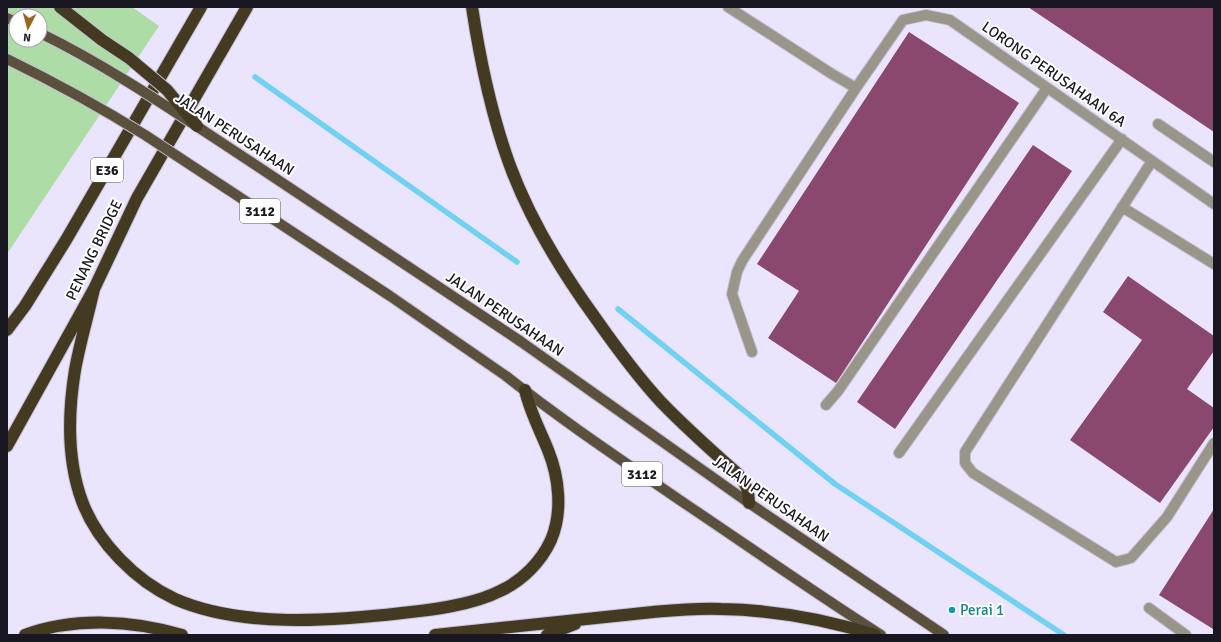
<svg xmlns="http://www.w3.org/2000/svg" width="1221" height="642" viewBox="0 0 1221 642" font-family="Signika,sans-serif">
  <rect width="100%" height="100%" fill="#eae5fd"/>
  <path fill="#addca7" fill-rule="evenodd" d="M7 7H132L159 26 7 254ZM16 16H40V40H16Z"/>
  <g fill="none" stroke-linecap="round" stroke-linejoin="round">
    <path stroke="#70d1f2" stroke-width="5.5" d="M255 77 517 262
      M618 309 835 484 1064 635"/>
  </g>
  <path fill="#8a486f" d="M1028 7H1214V132Z
    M909 32 1019 103 836 383 768 338 799 291 757 264Z
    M1033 145 1072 171 895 429 857 402Z
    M1128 276 1214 336V351L1187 389 1214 408V427L1160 503 1070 440 1142 340 1103 312Z
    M1214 509V628L1213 629 1159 595Z"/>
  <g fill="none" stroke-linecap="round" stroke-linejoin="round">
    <g stroke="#c4c0d5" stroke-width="12">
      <path id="minor" d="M728 7 832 74 856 88 903 20 926 15 950 20 1214 204
        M1158 124 1214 162
        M1152 161 965 452V463L973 473 1116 562 1131 558 1167 517 1214 443
        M1122 207 1214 264
        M752 352 732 294 737 272 742 261 856 88
        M826 405 838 391 1047 88
        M899 453 1122 139
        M1149 608 1186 635"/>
    </g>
    <g stroke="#c4c0d5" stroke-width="12">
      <path id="major" d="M7 18 16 22
        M520 341 749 503 944 635
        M506 376C564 422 626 463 687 505 751 548 815 593 881 635"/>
    </g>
    <g stroke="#c4c0d5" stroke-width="14">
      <path id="highway" d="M472 7C480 60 491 113 509 163 529 218 560 269 594 316 615 346 636 375 661 402 686 428 712 451 738 474 746 483 749 491 749 503
        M94 289C88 316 80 342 75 370 68 413 67 460 82 501 97 542 136 581 175 599 241 628 332 621 402 613 432 610 473 605 500 591 522 581 541 562 551 540 563 512 559 477 548 450 540 430 530 412 525 390
        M7 330 25 306 66 240 201 7
        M7 446 94 289 137 198 247 7
        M25 635C74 617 132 620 182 635
        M435 635 653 612C676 610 698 608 721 609 773 610 825 619 875 635
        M547 635 575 624"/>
    </g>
    <use href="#minor" stroke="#9a9589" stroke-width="10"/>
    <use href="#major" stroke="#5a503c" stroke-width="10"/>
    <use href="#highway" stroke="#443921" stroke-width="12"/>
    <g stroke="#c4c0d5" stroke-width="12" stroke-linecap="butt">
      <path id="major-bridge" d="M40 33C114 69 182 117 251 162 340 222 430 281 520 341
        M7 59C54 82 100 107 145 135L390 296 506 376"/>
    </g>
    <g stroke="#c4c0d5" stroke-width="14" stroke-linecap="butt">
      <path id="highway-bridge" d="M60 7 102 40 129 58 167 90 197 126"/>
    </g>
    <use href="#major-bridge" stroke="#5a503c" stroke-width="10"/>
    <use href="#highway-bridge" stroke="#443921" stroke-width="12"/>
  </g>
  <circle fill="#0f9aa8" stroke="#fff" stroke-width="1.5" cx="952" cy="610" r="4"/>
  <g text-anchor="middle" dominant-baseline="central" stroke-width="4" stroke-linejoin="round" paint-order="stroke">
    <g fill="#fff" stroke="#5d5c63" stroke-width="1">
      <rect x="91" y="158" width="32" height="24" rx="3"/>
      <rect x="240" y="199" width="40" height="24" rx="3"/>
      <rect x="622" y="462" width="40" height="24" rx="3"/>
    </g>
    <g font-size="14" font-weight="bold" fill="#181620">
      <text x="107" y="170">E36</text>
      <text x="260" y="211">3112</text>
      <text x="642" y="474">3112</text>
    </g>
    <g font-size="15" fill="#181620" stroke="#fff">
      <text transform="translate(1054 74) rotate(35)">LORONG PERUSAHAAN 6A</text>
      <text transform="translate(235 134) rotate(33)">JALAN PERUSAHAAN</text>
      <text transform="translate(94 250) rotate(-64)">PENANG BRIDGE</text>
      <text transform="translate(505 314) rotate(34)">JALAN PERUSAHAAN</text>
      <text transform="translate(771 499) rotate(35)">JALAN PERUSAHAAN</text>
    </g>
    <g font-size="15" fill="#0d838f" stroke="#fff" text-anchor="start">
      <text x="960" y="610">Perai 1</text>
    </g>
  </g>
  <rect width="1221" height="642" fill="none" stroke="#181620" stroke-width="16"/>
  <g transform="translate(28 28) rotate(186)"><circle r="19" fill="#ffffff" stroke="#a3a2a6"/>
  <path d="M0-3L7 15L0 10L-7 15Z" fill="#99661b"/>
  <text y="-6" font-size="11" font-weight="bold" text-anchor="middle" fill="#181620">N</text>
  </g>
</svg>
